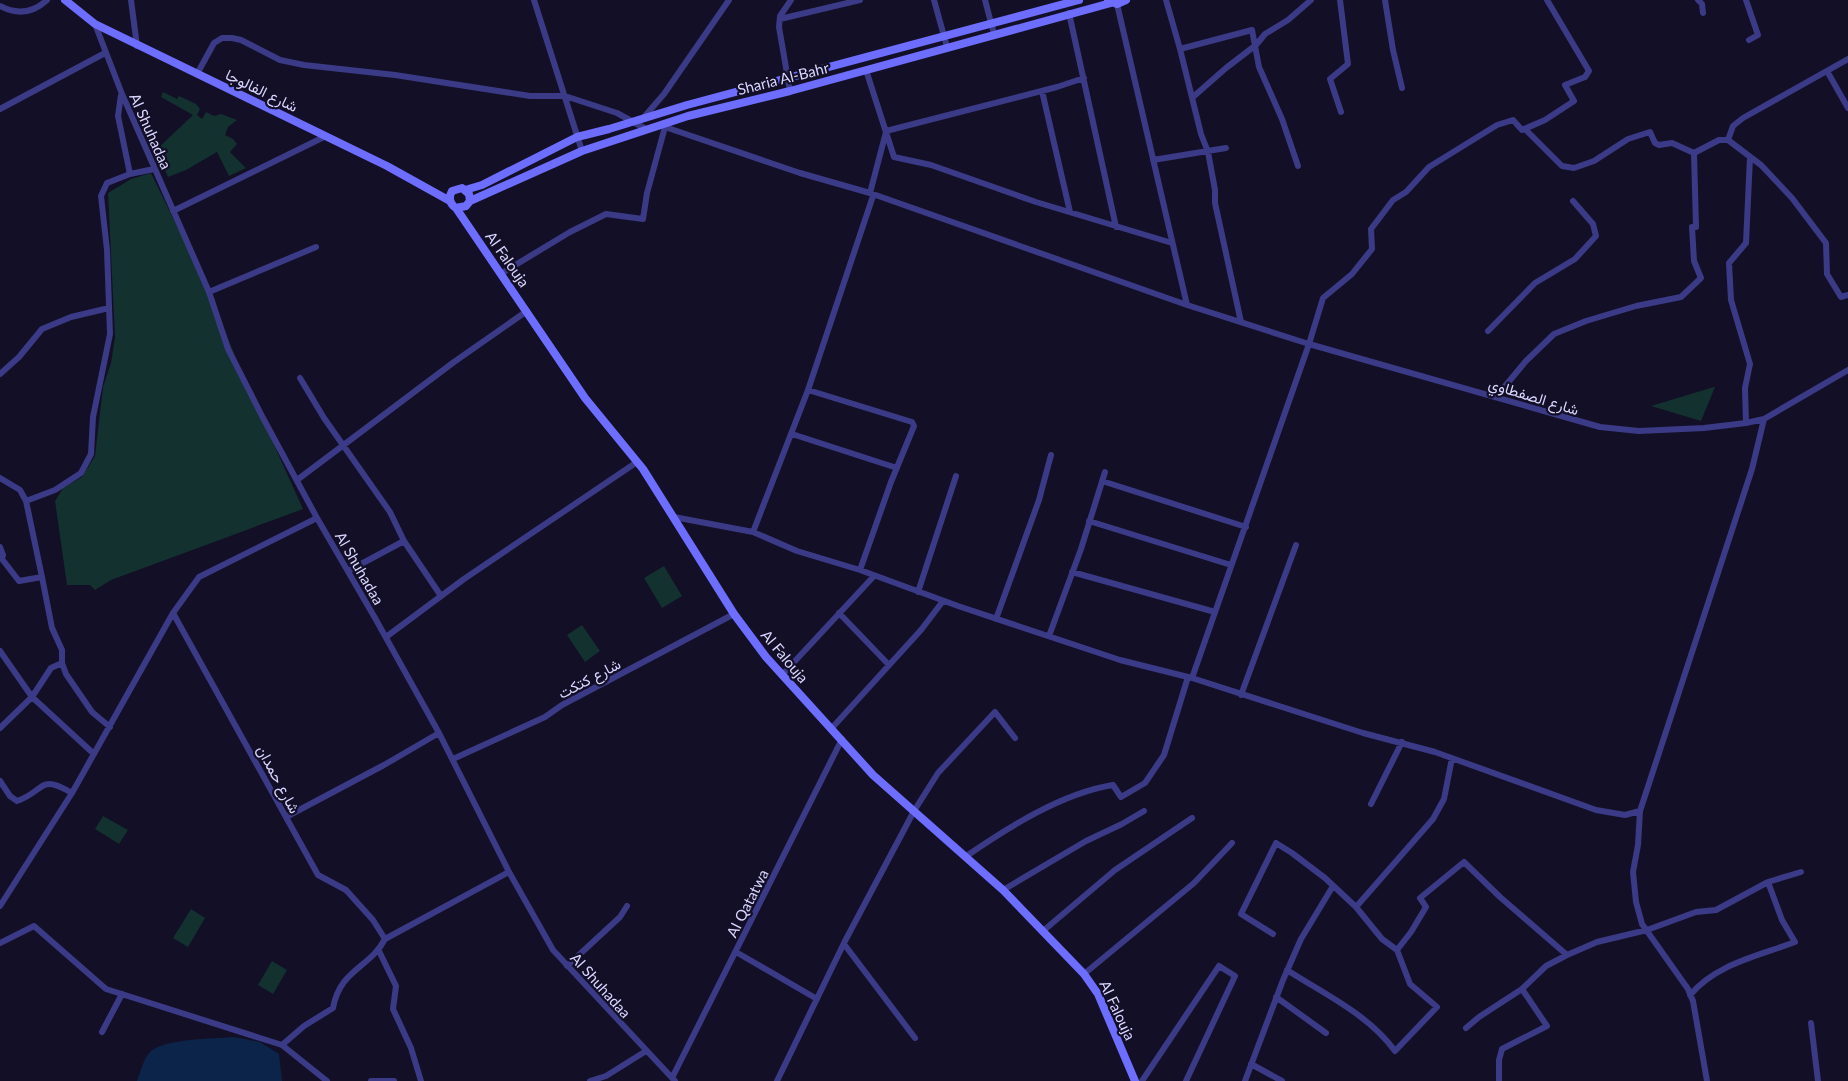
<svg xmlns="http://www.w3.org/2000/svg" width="1848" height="1081" viewBox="0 0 1848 1081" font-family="Lato,Vazirmatn,sans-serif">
  <rect width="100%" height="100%" fill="#130f27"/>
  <path fill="#12312f" d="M163 92 177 99 179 96 196 104 200 109 197 115 202 119 206 112 214 116 221 114 237 120 228 127 225 135 233 139 237 144 230 152 246 168 229 176 217 152 186 170 168 177 156 150 193 115 161 97Z
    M151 173 209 292 247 385 303 509 111 580 95 590 90 585H67L55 501 63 488 82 477 95 456 103 387 111 363 115 337 108 193 131 179Z
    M1715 387 1701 421 1651 406 1714 387Z
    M664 566 682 596 662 608 644 578Z
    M582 625 600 651 585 662 567 635Z
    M103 816 128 830 119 844 95 829Z
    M191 909 205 918 188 947 173 938Z
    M272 961 287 970 273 994 258 985Z"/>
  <path fill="#0c244a" d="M234 1037 260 1042 279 1054 282 1081H137C140 1073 144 1057 151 1051 168 1038 213 1039 234 1037Z"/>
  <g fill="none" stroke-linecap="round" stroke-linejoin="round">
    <path stroke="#3b3a86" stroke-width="6" d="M131 0 137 46
      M534 0 582 151
      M934 0 947 47
      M985 0 994 34
      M1166 0 1180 49 1201 134 1208 152 1215 190V203L1241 322
      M1340 0 1348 64 1330 79 1341 112
      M1385 0 1393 50 1402 88
      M1698 0 1702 4 1703 13
      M1746 0 1758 35 1749 40
      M1117 4 1187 305
      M0 6C17 15 33 13 47 0
      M1069 13 1116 227
      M780 19 860 0
      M95 24 122 94 209 292 228 349 263 418 317 518 375 618 439 733 509 872 553 950 675 1081
      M1180 49 1252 30 1259 67 1282 119 1298 166
      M866 70 894 157 931 165 1036 202 1172 243
      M1827 71 1848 108
      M197 74 214 43 222 38H232L241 40 280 60 304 65 395 75 530 96H565L617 113 646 129
      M790 91 779 27 780 16 791 0
      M1042 91 1070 212
      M121 95 118 116 130 174
      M1193 97 1226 68 1256 45 1265 34 1288 20 1311 0
      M0 109 105 53
      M644 117 664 94 729 0
      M665 123V127L800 173 870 193 1187 305 1309 344 1600 427 1639 431 1704 428 1746 423 1764 419 1848 370
      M1525 129 1562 166 1574 168 1594 161 1628 139 1650 132 1655 143 1659 145 1672 143 1694 153
      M886 131 1057 87 1084 78
      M1728 140 1761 165 1792 198 1826 243 1827 274 1841 297 1848 295
      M1153 160 1226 148
      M870 193 886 132
      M173 211 326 136
      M502 273 570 232 606 214 643 219 647 193 665 127
      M209 292 316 247
      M1488 331 1535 283 1575 259 1596 236 1593 224 1573 201
      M0 374 19 357 42 329 71 317 109 308
      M300 378 324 418 390 512 404 541 348 571
      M808 390 912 422 914 426 891 482 860 570
      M1496 397 1526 361 1554 334 1586 321 1636 306 1681 297 1701 278 1694 261 1692 227H1696L1694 153 1719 140H1728L1733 126 1743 118 1848 59
      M1746 423 1745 388 1750 364 1731 300 1729 263 1746 243 1750 157
      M792 434 897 468
      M0 478 20 490 26 501 55 490 81 473 91 454 93 417 110 334 107 250 101 196 107 183 130 174 154 169
      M297 480 454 362 527 311
      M1102 481 1246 527
      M26 501 42 577
      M674 517 753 532 797 551 860 570 958 606 1120 660 1192 678 1363 733 1435 752 1596 810 1625 815 1640 811 1752 469 1764 419
      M1089 521 1231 565
      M753 532 808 390 873 196
      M404 541 441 596
      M0 547 3 555 2 559 19 581 42 577 52 628 62 650V663L66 674 92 712 110 727
      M1072 572 1215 612
      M918 592 956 476
      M173 613 318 875 346 890 373 920 385 939
      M839 613 889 665
      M996 619 1039 500 1051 455
      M1049 636 1081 549 1105 472
      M386 637 464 579 637 462
      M0 651 32 697 94 754
      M782 675 874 576
      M1192 678 1309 344 1323 298 1352 274 1372 249 1371 229 1393 200 1406 192 1429 167 1497 125 1513 120 1522 130 1545 120 1574 101 1565 85 1585 77 1589 71 1547 0
      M1241 695 1296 545
      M0 728 32 697 51 668 62 663
      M831 729 921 630 943 601
      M453 759 545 717 562 705 734 614
      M0 781 10 796 17 801C46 791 38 773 72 793
      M1371 804 1402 742
      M1640 811 1638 845 1633 872 1636 902 1642 924 1688 989 1693 1001 1707 1081
      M286 817 384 765 439 733
      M965 857C1007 828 1062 793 1113 785L1121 797 1145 783 1164 755 1188 677
      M1003 890 1086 841 1122 824 1144 811
      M0 906 72 793 173 613 199 577 317 518
      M1356 907 1433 819 1444 799 1452 758
      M1043 931 1115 870 1192 818
      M1273 934 1241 914 1276 843 1292 853 1325 878 1356 907 1382 939 1397 950 1410 984 1437 1007 1395 1051C1368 1014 1324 994 1287 970
      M0 943 34 926 106 989 282 1045 327 1081
      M844 944 915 1038
      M1397 950 1411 932 1426 907 1420 898 1464 862 1500 897 1567 955
      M379 951 396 986 393 1009 411 1048 421 1081
      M736 952 817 999
      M567 966 620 917 627 906
      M1084 974 1194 883 1232 843
      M1690 995C1716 964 1758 956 1795 942L1782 920 1768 882
      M1276 997 1326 1033
      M1811 1023 1818 1081
      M1466 1028 1479 1017 1522 989
      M102 1032 122 994
      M282 1045 304 1026 333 1008C340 969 370 968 385 939L509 872
      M1251 1064 1282 1081
      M672 1078 842 739
      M371 1081H394
      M590 1081 606 1076 646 1051
      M777 1081 845 941 914 811 938 773 995 712 1015 738
      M1142 1081 1219 966 1235 976 1186 1081
      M1245 1081 1283 980 1301 939 1333 886
      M1499 1081V1060L1502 1049 1547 1026 1522 989 1546 966 1567 955 1597 942 1647 930 1696 912 1716 910 1768 882 1801 872"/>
    <path stroke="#6d6dff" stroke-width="8" d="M65 0 95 24 387 166 450 201
      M1108 0 1117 4 1126 0
      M465 190 482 185 577 137 609 129 687 105 1079 0
      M470 201 582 151 688 116 790 91 1111 3
      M456 208 466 206 470 201 469 194 462 188 452 191C448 198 450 204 456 208L585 398 643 469 734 614 766 657 873 775 1003 890 1084 974 1098 994 1135 1081"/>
  </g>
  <g text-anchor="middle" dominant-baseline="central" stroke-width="4.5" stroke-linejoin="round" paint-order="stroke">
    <g font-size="15" fill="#d9d6ff" stroke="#130f27">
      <text transform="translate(783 78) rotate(-14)">Sharia Al-Bahr</text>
      <text transform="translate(262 90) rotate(26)">شارع الفالوجا</text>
      <text transform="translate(151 131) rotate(66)">Al Shuhadaa</text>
      <text transform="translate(508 259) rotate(55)">Al Falouja</text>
      <text transform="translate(1534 396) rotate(17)">شارع الصفطاوي</text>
      <text transform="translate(360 568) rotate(60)">Al Shuhadaa</text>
      <text transform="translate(785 656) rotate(50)">Al Falouja</text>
      <text transform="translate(589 678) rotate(-28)">شارع كتكت</text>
      <text transform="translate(279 779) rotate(62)">شارع حمدان</text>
      <text transform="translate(747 903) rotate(-63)">Al Qatatwa</text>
      <text transform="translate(601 985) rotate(48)">Al Shuhadaa</text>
      <text transform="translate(1118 1010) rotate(65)">Al Falouja</text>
    </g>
  </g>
</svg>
